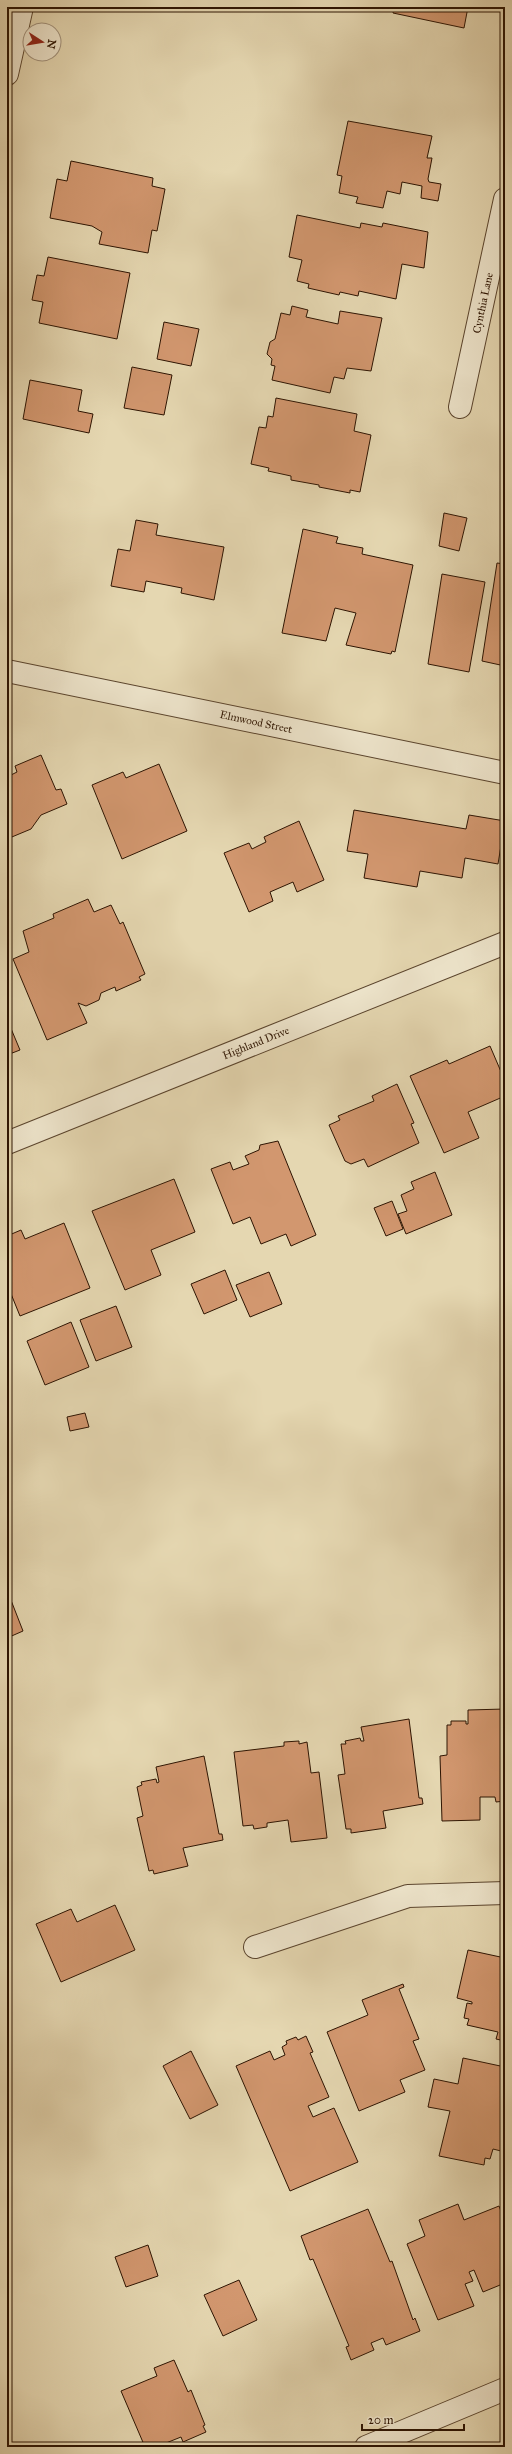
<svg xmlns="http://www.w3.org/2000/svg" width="512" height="2454" viewBox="0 0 512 2454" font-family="'IM FELL Great Primer',serif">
  <rect width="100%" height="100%" fill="#e5d7b1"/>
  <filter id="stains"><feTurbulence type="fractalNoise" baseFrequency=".005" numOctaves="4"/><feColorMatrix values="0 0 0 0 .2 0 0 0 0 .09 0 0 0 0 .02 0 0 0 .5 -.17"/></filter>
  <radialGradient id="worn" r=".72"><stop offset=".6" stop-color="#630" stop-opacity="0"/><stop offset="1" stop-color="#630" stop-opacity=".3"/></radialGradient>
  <path fill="#d2976f" stroke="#2d1402" d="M394 7H468L464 28 393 13Z
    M348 121 432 136 427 158H432L428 179 429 182 441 184 438 201 421 198 422 186 402 182 400 194 387 191 383 208 356 203 358 197 339 193 342 176 337 175Z
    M71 161 153 178 152 186 165 189 157 231 152 230 148 253 99 244 102 232 92 226 50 218 57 179 67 181Z
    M297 215 360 228 361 223 382 227 383 223 428 232 424 268 402 264 396 299 359 291 358 296 340 292 339 295 308 288 309 284 297 281 302 260 289 257Z
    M48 257 130 273 117 339 39 323 43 302 32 300 37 275 44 276Z
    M292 306 308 310 306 317 338 324 340 311 382 318 371 371 347 368 344 379 334 377 330 393 272 380 275 366 271 365 272 359 267 354 270 342 275 339 281 313 290 315Z
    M164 322 199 329 191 366 157 359Z
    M132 367 172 375 164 415 124 408Z
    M30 380 82 390 78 411 93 414 89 433 23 419Z
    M276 398 357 414 354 431 371 435 360 492 350 490V493L319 487V485L291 480V476L268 471 269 468 251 464 259 427 266 428 268 416 273 417Z
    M444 513 467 518 459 551 439 546Z
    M136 520 158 524 156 535 224 547 214 600 181 593 182 588 146 581 144 592 111 586 118 549 130 551Z
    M303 529 338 537 336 543 363 548 362 554 413 565 395 652 392 651 391 654 346 645 356 613 335 608 326 641 282 633Z
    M497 563 505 564V666L482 661Z
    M442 574 485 582 469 672 428 664Z
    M41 755 56 790 61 789 67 804 41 815 31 829 7 839V777L17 772 15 766Z
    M159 764 187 831 122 859 92 785 123 772 126 778Z
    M354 810 466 829 469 815 505 821 498 864 465 858 462 878 420 871 417 887 364 878 368 854 347 851Z
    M299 821 324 880 297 892 293 882 270 892 273 901 249 912 224 853 249 843 252 849 266 842 264 837Z
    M88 899 94 912 111 905 120 924 123 922 145 974 139 977 141 980 116 991 115 987 101 993 99 1000 86 1006 78 1003 87 1023 47 1040 13 959 29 952 23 931 54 918 53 914Z
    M7 1019 20 1050 7 1055Z
    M490 1046 505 1081V1096L468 1112 479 1138 444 1153 410 1076 447 1060 449 1064Z
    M397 1084 414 1123 411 1124 419 1143 368 1167 364 1159 351 1164 345 1161 329 1125 340 1120 338 1116 374 1101 372 1096Z
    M278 1141 316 1235 291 1246 286 1234 261 1244 250 1217 233 1224 211 1169 230 1162 233 1170 249 1164 245 1156 259 1150 260 1145Z
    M435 1172 452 1215 406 1234 398 1214 407 1211 401 1195 414 1189 411 1182Z
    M174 1179 195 1232 151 1250 161 1275 125 1290 92 1211Z
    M392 1201 403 1229 386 1236 374 1208Z
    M64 1223 90 1288 20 1316 7 1284V1236L21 1230 25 1239Z
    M225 1270 237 1300 204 1314 191 1284Z
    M269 1272 282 1304 250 1317 236 1285Z
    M116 1306 132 1347 96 1361 80 1320Z
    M71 1322 89 1367 45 1385 27 1341Z
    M85 1413 89 1427 70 1431 67 1417Z
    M7 1590 23 1631 7 1638Z
    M505 1709V1801L496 1802 495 1797H480V1820L442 1821 440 1756 447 1755V1725H451V1721H466V1724H468V1710Z
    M409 1719 419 1798H422L423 1804 383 1811 386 1828 351 1833V1829H346L338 1775 345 1774 341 1744H346L345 1741 360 1738 361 1741H364L361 1727Z
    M299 1741V1744L307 1742 311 1773 319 1772 327 1838 291 1842 288 1820 267 1823V1827L254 1829 253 1825 243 1826 234 1752 284 1746V1742Z
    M204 1756 219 1834H222L223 1840 183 1848 188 1866 154 1874 153 1870 149 1871 137 1818 143 1816 137 1787 142 1785 141 1782 156 1779 157 1783 159 1782 156 1767Z
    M115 1905 135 1950 61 1982 36 1924 71 1909 77 1922Z
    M468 1950 505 1958V2041L496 2039 498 2032 467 2025 469 2019 464 2018 467 2003 472 2004V2002L457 1998Z
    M403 1984 404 1987 399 1989 419 2039 413 2041 425 2070 400 2080 405 2092 359 2111 327 2032 368 2015 362 2000Z
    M306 2036 313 2052 310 2053 329 2097 308 2106 313 2117 334 2108 358 2162 290 2191 236 2066 270 2051 274 2060 285 2055 282 2047 287 2044 286 2041 296 2037 298 2040Z
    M191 2051 218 2105 190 2119 163 2066Z
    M463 2058 505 2067V2152L493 2149 490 2159 485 2158 484 2165 439 2156 450 2111 428 2107 434 2079 458 2084Z
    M458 2204 464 2220 499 2206 505 2221V2258L501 2260 505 2268V2283L483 2292 474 2270 469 2272 473 2281 465 2284 474 2306 438 2320 407 2244 425 2236 419 2220Z
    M368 2209 390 2262 392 2261 413 2320 415 2318 420 2331 386 2345 383 2338 371 2343 374 2350 351 2360 346 2347 349 2346 313 2259 310 2260 301 2236Z
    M148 2245 158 2276 126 2287 115 2257Z
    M239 2280 257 2320 223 2336 204 2295Z
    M174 2360 188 2392 191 2390 205 2425 203 2426 206 2432 183 2442 181 2437 156 2447H145L121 2391 157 2376 154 2368Z"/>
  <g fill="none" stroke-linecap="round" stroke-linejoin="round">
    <g stroke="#5b452e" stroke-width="24">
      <path id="minor" d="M7 74 22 7
        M460 407 505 199
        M7 671 505 773
        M255 1947 408 1896 505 1893"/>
    </g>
    <g stroke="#5b452e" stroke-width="24">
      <path id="tertiary" d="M7 1143 505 943
        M366 2447 505 2389"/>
    </g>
    <use href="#minor" stroke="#eee5cc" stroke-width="22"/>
    <use href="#tertiary" stroke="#eee5cc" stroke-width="22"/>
  </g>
  <g text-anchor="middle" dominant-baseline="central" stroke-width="3" stroke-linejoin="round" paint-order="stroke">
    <g font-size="11" fill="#2d1402" stroke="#eee5cc">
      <text transform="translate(483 303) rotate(-78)">Cynthia Lane</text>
      <text transform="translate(256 722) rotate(12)">Elmwood Street</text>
      <text transform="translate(256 1043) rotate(-22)">Highland Drive</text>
    </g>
  </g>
  <rect width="512" height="2454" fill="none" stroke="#e5d7b1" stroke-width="24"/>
  <rect x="8" y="8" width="496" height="2438" fill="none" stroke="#2d1402" stroke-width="2"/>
  <rect x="12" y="12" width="488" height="2430" fill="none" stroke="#2d1402"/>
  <g transform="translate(42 42) rotate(102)"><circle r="19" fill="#eee5cc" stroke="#a1917b"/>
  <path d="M0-3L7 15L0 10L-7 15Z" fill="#8f2418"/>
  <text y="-6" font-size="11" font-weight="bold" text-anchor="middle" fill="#2d1402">N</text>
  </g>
  <path d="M362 2424v6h102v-6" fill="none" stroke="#2d1402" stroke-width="2"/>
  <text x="368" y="2424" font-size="12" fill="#2d1402" stroke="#eee5cc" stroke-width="3" paint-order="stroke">20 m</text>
  <rect width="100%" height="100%" filter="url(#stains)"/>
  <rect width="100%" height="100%" fill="url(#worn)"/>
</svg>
